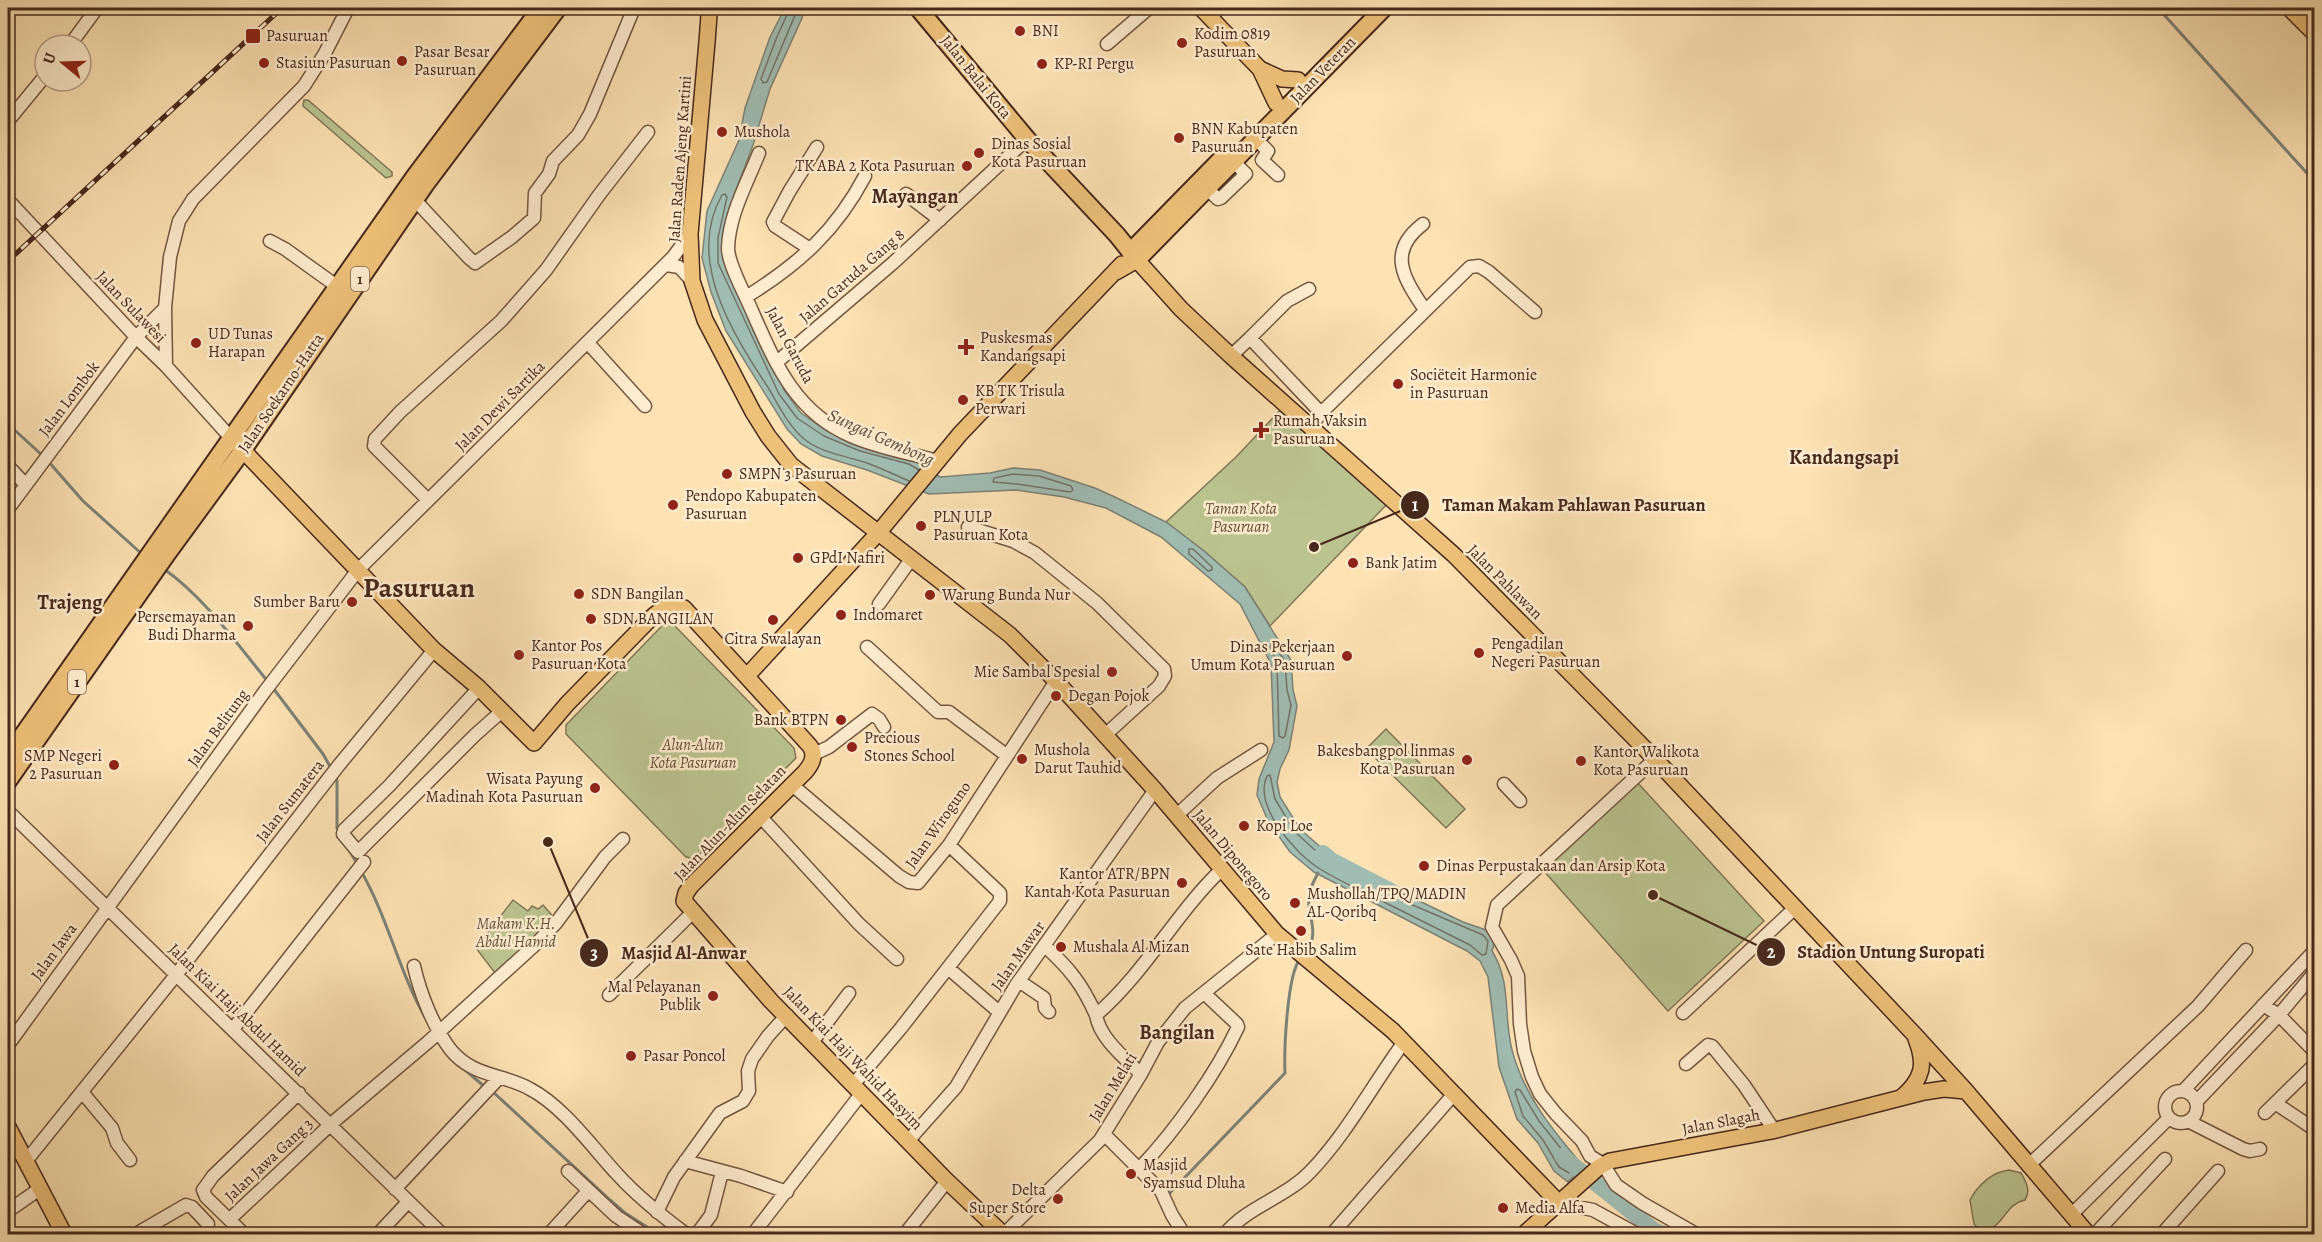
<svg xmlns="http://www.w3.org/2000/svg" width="2322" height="1242" viewBox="0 0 2322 1242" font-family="Alegreya,serif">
  <rect width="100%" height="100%" fill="#fde2b4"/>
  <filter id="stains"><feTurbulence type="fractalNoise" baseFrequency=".00333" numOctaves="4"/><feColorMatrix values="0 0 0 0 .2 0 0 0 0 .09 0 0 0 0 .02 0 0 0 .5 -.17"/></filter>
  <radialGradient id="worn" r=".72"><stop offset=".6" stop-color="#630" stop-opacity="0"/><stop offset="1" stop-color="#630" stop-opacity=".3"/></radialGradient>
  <path fill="#bbc490" stroke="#817656" stroke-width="1.5" d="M304 100H308L392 172V176L386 178 303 106Z
    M1285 405 1389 502 1270 626 1245 587 1204 551 1166 522 1236 457Z
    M670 621 794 748 796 758 695 859 686 857 568 736 566 734V725L657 631 666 622Z
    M1386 729 1465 809 1446 828 1366 749Z
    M1637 782 1764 921 1668 1011 1543 870Z
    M513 900 528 911 532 906 538 909 543 905 557 921 498 977 476 948Z
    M2009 1170 2021 1173C2026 1182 2031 1190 2025 1200 2003 1205 2006 1227 1981 1232L1974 1224 1970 1200C1978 1185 1992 1172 2009 1170Z"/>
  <path fill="#a0bdb3" stroke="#7c8277" stroke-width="1.5" d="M785 8H804L802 18 770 89 753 145 733 198 724 239V261L784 390 801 413 827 431 862 446 911 458 940 477 990 473 1013 468 1040 470 1095 488 1117 498 1166 522 1204 551 1245 587 1291 660 1293 690 1297 706 1289 750 1280 769 1277 782 1280 797 1300 829 1341 865 1370 881 1411 897 1463 922 1486 930 1496 939 1492 951C1512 983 1503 1015 1512 1050 1524 1096 1554 1132 1584 1167L1568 1182 1554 1171 1538 1143 1517 1119 1499 1067 1488 977 1480 961 1467 951 1314 872 1290 852 1268 821 1257 795 1259 779 1274 742 1271 664 1240 604 1161 537 1106 508 1064 497 1016 490 929 494 867 470 822 456 801 444 787 429 726 331 711 292 702 258 707 211 739 140 745 108 770 37Z"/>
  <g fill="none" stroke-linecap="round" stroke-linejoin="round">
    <path stroke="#747368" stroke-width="1.5" d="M790 8 776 39 761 79 763 83 767 82 798 8
      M1013 474 1039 476 1071 486 1073 490 1070 492 1017 484 993 482 994 478Z
      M909 481C895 475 881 468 867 463 846 456 820 453 803 438 788 425 779 406 769 389 733 334 685 260 722 195L725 194 727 197 718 238V263L779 394 797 418 824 436 860 451 909 464 919 470
      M1189 549H1193L1212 567V570L1208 571 1189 554Z
      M1271 644 1275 645 1285 662 1287 690 1291 705 1285 736 1283 738 1279 736 1277 663 1270 647Z
      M1270 775 1275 799 1295 832 1337 870 1368 886 1483 935 1488 941 1486 954 1482 955 1470 945C1438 929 1406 913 1374 897 1356 888 1335 879 1317 867 1294 852 1253 805 1267 776Z
      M1517 1089 1520 1090 1539 1121 1574 1165V1168L1569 1173 1559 1167 1543 1140 1523 1116 1515 1092Z"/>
    <path stroke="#7c8277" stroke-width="3" d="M2158 8 2314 181
      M8 424 43 456
      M48 461 83 501 143 555
      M164 569C204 597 238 645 269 683
      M273 688 323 754 332 770
      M335 776 337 781V828L339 831
      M349 850 358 865
      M361 871C388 918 399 972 426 1019
      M1306 952C1318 936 1311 923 1309 905 1307 893 1313 883 1318 873
      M464 1069 486 1088
      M492 1091 610 1200 625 1213 658 1234
      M1167 1196 1285 1073C1284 1050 1287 975 1300 959"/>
    <path stroke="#a0bdb3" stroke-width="16" d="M1323 853 1331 860 1395 893
      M1562 1156 1655 1231 1663 1234"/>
    <g stroke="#745742" stroke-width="15">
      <path id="minor" d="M1211 17 1219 8
        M1107 44 1149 8
        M70 45 97 8
        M8 121 45 76
        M1256 139 1268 151 1262 160 1278 175
        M759 153C747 183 729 215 728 248 728 264 745 294 752 311 775 363 795 412 851 436 878 448 909 453 938 461
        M1202 184 1218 199 1221 198 1246 174 1234 162
        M906 194 940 220
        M8 200 136 337 166 366 231 438
        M415 200 469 258 475 263 512 237 534 218 535 193 549 174 553 161 578 135 590 114 634 8
        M1423 224C1386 252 1404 279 1425 310
        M270 241 285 249 338 287
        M810 249 775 226 773 222 789 192 817 147
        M666 265 679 267 692 281
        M746 297C799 264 836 231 865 176
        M1250 338 1287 301 1309 289
        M588 343 645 406
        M1231 356 1250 338 1321 413
        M777 362 893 263 1027 139
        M166 366 165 308 170 257 179 221 193 199 304 86 325 53 348 8
        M1310 427 1321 413 1470 267 1479 266 1489 272 1535 312
        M8 466 25 484
        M428 500 374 446 375 439 400 412 501 321 546 270 599 195 648 132
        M8 509 136 337 165 308
        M968 527 1013 541 1035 553 1097 603 1164 669 1165 676 1159 686 1104 736
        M879 604 912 558
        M867 647 938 712H949L1006 755
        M479 688 389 786 344 830 343 834 358 852 475 735 502 711
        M814 754 829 747 872 714 879 719 884 727
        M1655 759 1497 905 1492 927 1511 960 1518 976 1520 1024 1524 1051 1532 1077 1540 1094 1556 1114 1582 1141 1590 1156 1603 1164 1616 1185 1642 1203 1696 1234
        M791 784 899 876 909 882 918 883 949 845 1056 681
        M1504 784 1520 801
        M8 811 442 1234
        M760 816 859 924 897 959
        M1176 816 1217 778 1261 750
        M1045 946C1070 969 1082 984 1096 1015 1145 973 1175 914 1222 869
        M414 966C420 993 433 1026 450 1049 472 1077 504 1074 530 1089 563 1106 592 1147 618 1175 638 1197 662 1216 686 1234
        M948 968 999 1012
        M1019 981 1044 998 1045 1008 1049 1012
        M609 995 693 912
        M2263 1005 2279 1015 2314 1051
        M1683 1013 1796 907
        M1096 1015C1100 1039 1125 1058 1141 1074
        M233 1029 364 862
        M813 1041 849 993
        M8 1045 265 691 358 570 673 257 690 234
        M1686 1064 1708 1045 1712 1046 1744 1085 1774 1130
        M853 1085 901 1028 1000 901V893L949 845
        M2183 1091 2314 951
        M2165 1107a16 16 0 1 1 32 0a16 16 0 1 1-32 0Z
        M82 1092 112 1128 117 1143 130 1160
        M2196 1102 2279 1015 2314 973
        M2275 1103 2314 1129
        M2265 1113 2314 1065
        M2188 1121 2243 1149 2250 1151 2260 1149
        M1104 1134 1161 1191 1172 1215 1184 1234
        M908 1141 956 1087 1016 985 1155 790
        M26 1161 176 975 339 765 434 650
        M685 1161 741 1176 787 1192
        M2028 1166 2198 1006 2246 950
        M1140 1168C1175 1131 1216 1074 1238 1027L1237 1024 1204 993
        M568 1171 616 1216 643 1234
        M395 1189 498 1079
        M1566 1196 1578 1207 1593 1210 1637 1234
        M8 1211 41 1188
        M657 1212 674 1177 720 1113 743 1101 749 1091 748 1071 752 1059 768 1036 787 1015
        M2071 1215 2169 1118
        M230 1219 331 1124 428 1042 538 942 556 923 605 857 623 839
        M136 1234 186 1205 192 1207 208 1224
        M244 1234 206 1197 203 1190 213 1176 299 1093
        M378 1234 408 1202
        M549 1234 588 1191
        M697 1234 711 1215 722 1172
        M753 1234 861 1094
        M905 1234 947 1181
        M1004 1234 1100 1140 1141 1074 1158 1042 1185 1008 1277 934
        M1225 1234C1248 1206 1285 1198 1310 1172 1346 1135 1373 1084 1404 1042
        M1332 1234 1453 1095
        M2095 1234 2165 1159
        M2162 1234 2218 1171"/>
    </g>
    <g stroke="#47291c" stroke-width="18">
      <path id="major" d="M707 8 709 15 707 42 690 234 692 281 705 320 753 412 768 436 791 465 1010 635 1056 681 1155 790 1277 934 1393 1031 1559 1203
        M1201 8 1260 69 1276 103
        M2289 8 2314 33
        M1260 69 1282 79 1298 80
        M1116 272 1137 260 1181 309 1231 356 1454 555 1655 759 1913 1033 1966 1091 2088 1234
        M235 442 434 650 479 688 534 743 567 704 651 618C662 608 669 604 684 608L809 745C817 754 812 764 805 772L691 886 686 893 684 901 771 1001 947 1181 1003 1234
        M747 676 879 532 960 434 1122 264
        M1902 1097C1923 1079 1926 1064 1916 1039
        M8 1127 64 1234
        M1524 1234 1599 1167 1610 1161 1772 1131 1924 1092 1944 1089 1966 1091"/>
    </g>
    <g stroke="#47291c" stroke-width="20">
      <path id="highway" d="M918 8 1027 139 1117 235 1137 260 1384 8
        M1130 252 1226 154
        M8 756 415 176 541 8
        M8 781 167 554 243 450 425 185 558 8"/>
    </g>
    <use href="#minor" stroke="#feecce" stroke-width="12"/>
    <use href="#major" stroke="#eec17a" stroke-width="15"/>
    <use href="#highway" stroke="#eec17a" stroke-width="16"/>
    <g stroke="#47291c" stroke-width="5">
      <path id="rail" d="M8 261 282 8"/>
    </g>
    <use href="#rail" stroke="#feecce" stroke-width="3" stroke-dasharray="9" stroke-linecap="butt"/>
  </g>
  <g fill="#8f2418" stroke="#feecce" stroke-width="2">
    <circle cx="1020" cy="31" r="6"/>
    <rect x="245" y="28" width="16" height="16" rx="3"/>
    <circle cx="1182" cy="43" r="6"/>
    <circle cx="402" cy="61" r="6"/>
    <circle cx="264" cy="63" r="6"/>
    <circle cx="1042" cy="64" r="6"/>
    <circle cx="722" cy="132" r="6"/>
    <circle cx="1179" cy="138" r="6"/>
    <circle cx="979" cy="153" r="6"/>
    <circle cx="967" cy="166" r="6"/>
    <circle cx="196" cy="343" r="6"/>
    <path d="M963 338h6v6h6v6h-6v6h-6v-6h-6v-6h6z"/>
    <circle cx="1398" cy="384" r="6"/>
    <circle cx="963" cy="400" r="6"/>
    <path d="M1258 421h6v6h6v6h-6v6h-6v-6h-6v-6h6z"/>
    <circle cx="727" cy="474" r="6"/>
    <circle cx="673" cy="505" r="6"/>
    <circle cx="921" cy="526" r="6"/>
    <circle cx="798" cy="558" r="6"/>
    <circle cx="1353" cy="563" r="6"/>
    <circle cx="579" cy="594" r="6"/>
    <circle cx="930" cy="595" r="6"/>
    <circle cx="352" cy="602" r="6"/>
    <circle cx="841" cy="615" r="6"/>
    <circle cx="591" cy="619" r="6"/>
    <circle cx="773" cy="620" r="6"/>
    <circle cx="248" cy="626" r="6"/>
    <circle cx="1479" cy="653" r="6"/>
    <circle cx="519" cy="655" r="6"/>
    <circle cx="1347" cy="656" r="6"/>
    <circle cx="1112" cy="672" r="6"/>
    <circle cx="1056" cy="696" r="6"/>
    <circle cx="841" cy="720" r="6"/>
    <circle cx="852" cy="747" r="6"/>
    <circle cx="1022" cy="759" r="6"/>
    <circle cx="1467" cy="760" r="6"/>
    <circle cx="1581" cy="761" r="6"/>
    <circle cx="114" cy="765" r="6"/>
    <circle cx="595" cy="788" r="6"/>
    <circle cx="1244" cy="826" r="6"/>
    <circle cx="1424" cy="866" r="6"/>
    <circle cx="1182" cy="883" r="6"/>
    <circle cx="1295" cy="903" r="6"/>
    <circle cx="1301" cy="931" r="6"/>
    <circle cx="1061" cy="947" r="6"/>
    <circle cx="713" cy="996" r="6"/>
    <circle cx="631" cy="1056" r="6"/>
    <circle cx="1131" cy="1174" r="6"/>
    <circle cx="1058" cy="1199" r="6"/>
    <circle cx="1503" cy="1208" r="6"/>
  </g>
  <g text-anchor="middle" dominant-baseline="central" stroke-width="5" stroke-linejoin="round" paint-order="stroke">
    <g fill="#feecce" stroke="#7e6451" stroke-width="1.5">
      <rect x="351" y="267" width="18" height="24" rx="4.5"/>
      <rect x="68" y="670" width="18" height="24" rx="4.5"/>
    </g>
    <g font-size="15" font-weight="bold" fill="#47291c">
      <text x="360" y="279">1</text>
      <text x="77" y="682">1</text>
    </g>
    <g font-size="16" fill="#47291c" stroke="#feecce" text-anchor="start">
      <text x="1032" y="31">BNI</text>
      <text x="1194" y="34">Kodim 0819<tspan x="1194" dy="18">Pasuruan</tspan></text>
      <text x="266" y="36">Pasuruan</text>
      <text x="414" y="52">Pasar Besar<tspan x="414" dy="18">Pasuruan</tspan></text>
      <text x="276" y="63">Stasiun Pasuruan</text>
      <text x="1054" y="64">KP-RI Pergu</text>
      <text x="1191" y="129">BNN Kabupaten<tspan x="1191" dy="18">Pasuruan</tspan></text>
      <text x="734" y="132">Mushola</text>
      <text x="991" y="144">Dinas Sosial<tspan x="991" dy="18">Kota Pasuruan</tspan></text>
      <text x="955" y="166" text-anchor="end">TK ABA 2 Kota Pasuruan</text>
      <text x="208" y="334">UD Tunas<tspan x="208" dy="18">Harapan</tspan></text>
      <text x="980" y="338">Puskesmas<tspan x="980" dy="18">Kandangsapi</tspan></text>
      <text x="1410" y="375">Sociëteit Harmonie<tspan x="1410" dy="18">in Pasuruan</tspan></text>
      <text x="975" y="391">KB TK Trisula<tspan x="975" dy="18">Perwari</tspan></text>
      <text x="1273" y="421">Rumah Vaksin<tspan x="1273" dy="18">Pasuruan</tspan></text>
      <text x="739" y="474">SMPN 3 Pasuruan</text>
      <text x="685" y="496">Pendopo Kabupaten<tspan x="685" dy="18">Pasuruan</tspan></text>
      <text x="933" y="517">PLN ULP<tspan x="933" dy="18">Pasuruan Kota</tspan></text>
      <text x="810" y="558">GPdI Nafiri</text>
      <text x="1365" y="563">Bank Jatim</text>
      <text x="591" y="594">SDN Bangilan</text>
      <text x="942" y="595">Warung Bunda Nur</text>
      <text x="340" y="602" text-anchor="end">Sumber Baru</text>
      <text x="853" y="615">Indomaret</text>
      <text x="236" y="617" text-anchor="end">Persemayaman<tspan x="236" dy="18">Budi Dharma</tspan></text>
      <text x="603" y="619">SDN BANGILAN</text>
      <text x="773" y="639" text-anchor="middle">Citra Swalayan</text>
      <text x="1491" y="644">Pengadilan<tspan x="1491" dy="18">Negeri Pasuruan</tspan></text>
      <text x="531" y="646">Kantor Pos<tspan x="531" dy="18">Pasuruan Kota</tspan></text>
      <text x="1335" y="647" text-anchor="end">Dinas Pekerjaan<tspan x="1335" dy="18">Umum Kota Pasuruan</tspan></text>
      <text x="1100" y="672" text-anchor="end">Mie Sambal Spesial</text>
      <text x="1068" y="696">Degan Pojok</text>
      <text x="829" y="720" text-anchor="end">Bank BTPN</text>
      <text x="864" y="738">Precious<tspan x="864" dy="18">Stones School</tspan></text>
      <text x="1034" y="750">Mushola<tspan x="1034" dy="18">Darut Tauhid</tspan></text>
      <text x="1455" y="751" text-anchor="end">Bakesbangpol linmas<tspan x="1455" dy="18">Kota Pasuruan</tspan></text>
      <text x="1593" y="752">Kantor Walikota<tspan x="1593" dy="18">Kota Pasuruan</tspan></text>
      <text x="102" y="756" text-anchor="end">SMP Negeri<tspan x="102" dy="18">2 Pasuruan</tspan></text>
      <text x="583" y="779" text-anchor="end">Wisata Payung<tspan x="583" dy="18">Madinah Kota Pasuruan</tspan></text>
      <text x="1256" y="826">Kopi Loe</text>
      <text x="1436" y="866">Dinas Perpustakaan dan Arsip Kota</text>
      <text x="1170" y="874" text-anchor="end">Kantor ATR/BPN<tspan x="1170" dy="18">Kantah Kota Pasuruan</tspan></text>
      <text x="1307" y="894">Mushollah/TPQ/MADIN<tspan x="1307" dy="18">AL-Qoribq</tspan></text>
      <text x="1073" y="947">Mushala Al Mizan</text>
      <text x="1301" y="950" text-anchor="middle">Sate Habib Salim</text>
      <text x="701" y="987" text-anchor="end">Mal Pelayanan<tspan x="701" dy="18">Publik</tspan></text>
      <text x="643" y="1056">Pasar Poncol</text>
      <text x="1143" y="1165">Masjid<tspan x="1143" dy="18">Syamsud Dluha</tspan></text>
      <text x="1046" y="1190" text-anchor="end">Delta<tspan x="1046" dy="18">Super Store</tspan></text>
      <text x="1515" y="1208">Media Alfa</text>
    </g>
    <g font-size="16" fill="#47291c" stroke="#feecce">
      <text transform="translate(1323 70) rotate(-46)">Jalan Veteran</text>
      <text transform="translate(976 77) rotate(51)">Jalan Balai Kota</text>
      <text transform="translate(680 159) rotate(-86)">Jalan Raden Ajeng Kartini</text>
      <text transform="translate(852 276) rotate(-41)">Jalan Garuda Gang 8</text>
      <text transform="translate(131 307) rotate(46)">Jalan Sulawesi</text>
      <text transform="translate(790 345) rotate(62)">Jalan Garuda</text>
      <text transform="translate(281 393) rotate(-56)">Jalan Soekarno-Hatta</text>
      <text transform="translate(69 399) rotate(-53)">Jalan Lombok</text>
      <text transform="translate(500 406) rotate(-45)">Jalan Dewi Sartika</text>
      <text transform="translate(1505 582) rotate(45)">Jalan Pahlawan</text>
      <text transform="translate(218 728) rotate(-54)">Jalan Belitung</text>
      <text transform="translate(290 801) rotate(-52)">Jalan Sumatera</text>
      <text transform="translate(730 823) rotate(-46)">Jalan Alun-Alun Selatan</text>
      <text transform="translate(938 825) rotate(-55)">Jalan Wiroguno</text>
      <text transform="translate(1233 855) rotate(50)">Jalan Diponegoro</text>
      <text transform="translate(54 952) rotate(-54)">Jalan Jawa</text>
      <text transform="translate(1018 956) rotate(-55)">Jalan Mawar</text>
      <text transform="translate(237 1010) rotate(44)">Jalan Kiai Haji Abdul Hamid</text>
      <text transform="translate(853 1058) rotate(46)">Jalan Kiai Haji Wahid Hasyim</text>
      <text transform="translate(1113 1087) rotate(-59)">Jalan Melati</text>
      <text transform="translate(1721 1122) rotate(-11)">Jalan Slagah</text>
      <text transform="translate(269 1160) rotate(-43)">Jalan Jawa Gang 3</text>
    </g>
    <g font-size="16" font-style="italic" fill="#645039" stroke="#feecce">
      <text x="1241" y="509">Taman Kota<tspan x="1241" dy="18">Pasuruan</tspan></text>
      <text x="693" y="745">Alun-Alun<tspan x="693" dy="18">Kota Pasuruan</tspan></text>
      <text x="516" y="924">Makam K.H.<tspan x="516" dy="18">Abdul Hamid</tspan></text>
    </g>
    <g font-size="18" font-style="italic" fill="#5d4e42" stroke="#feecce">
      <text transform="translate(881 437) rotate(24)">Sungai Gembong</text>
    </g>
    <g font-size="20" font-weight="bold" fill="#47291c" stroke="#feecce">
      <text x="915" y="196">Mayangan</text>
      <text x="1844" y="457">Kandangsapi</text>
      <text x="70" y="602">Trajeng</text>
      <text x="1177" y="1032">Bangilan</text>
    </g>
    <g font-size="28" font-weight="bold" fill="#47291c" stroke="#feecce">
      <text x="419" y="588">Pasuruan</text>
    </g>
  </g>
  <path fill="none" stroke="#47291c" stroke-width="2" d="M1314 547L1415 505M1653 895L1771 952M548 842L594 953"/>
  <g fill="#47291c" stroke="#feecce" stroke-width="2">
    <circle cx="1314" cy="547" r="6"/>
    <circle cx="1653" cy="895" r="6"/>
    <circle cx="548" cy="842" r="6"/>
    <circle cx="1415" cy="505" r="15"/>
    <circle cx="1771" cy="952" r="15"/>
    <circle cx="594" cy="953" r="15"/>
  </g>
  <g font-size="18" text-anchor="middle" font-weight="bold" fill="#fff">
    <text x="1415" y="511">1</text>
    <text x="1771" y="958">2</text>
    <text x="594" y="959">3</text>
  </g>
  <g font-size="18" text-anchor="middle" font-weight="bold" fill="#47291c" stroke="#feecce" stroke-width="5" stroke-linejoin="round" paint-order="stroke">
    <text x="1574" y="511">Taman Makam Pahlawan Pasuruan</text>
    <text x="1891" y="958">Stadion Untung Suropati</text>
    <text x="684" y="959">Masjid Al-Anwar</text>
  </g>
  <rect width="2322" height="1242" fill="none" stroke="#fde2b4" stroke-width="30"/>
  <rect x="9" y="9" width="2304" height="1224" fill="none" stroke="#47291c" stroke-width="3"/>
  <rect x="15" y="15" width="2292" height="1212" fill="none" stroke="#47291c" stroke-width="1.5"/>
  <g transform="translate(63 63) rotate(289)"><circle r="28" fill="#feecce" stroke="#b59e87" stroke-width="1.5"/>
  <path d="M0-4.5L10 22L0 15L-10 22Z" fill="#8f2418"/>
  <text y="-9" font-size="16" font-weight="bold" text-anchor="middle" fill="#47291c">U</text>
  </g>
  <rect width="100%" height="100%" filter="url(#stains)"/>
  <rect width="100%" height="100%" fill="url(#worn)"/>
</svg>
